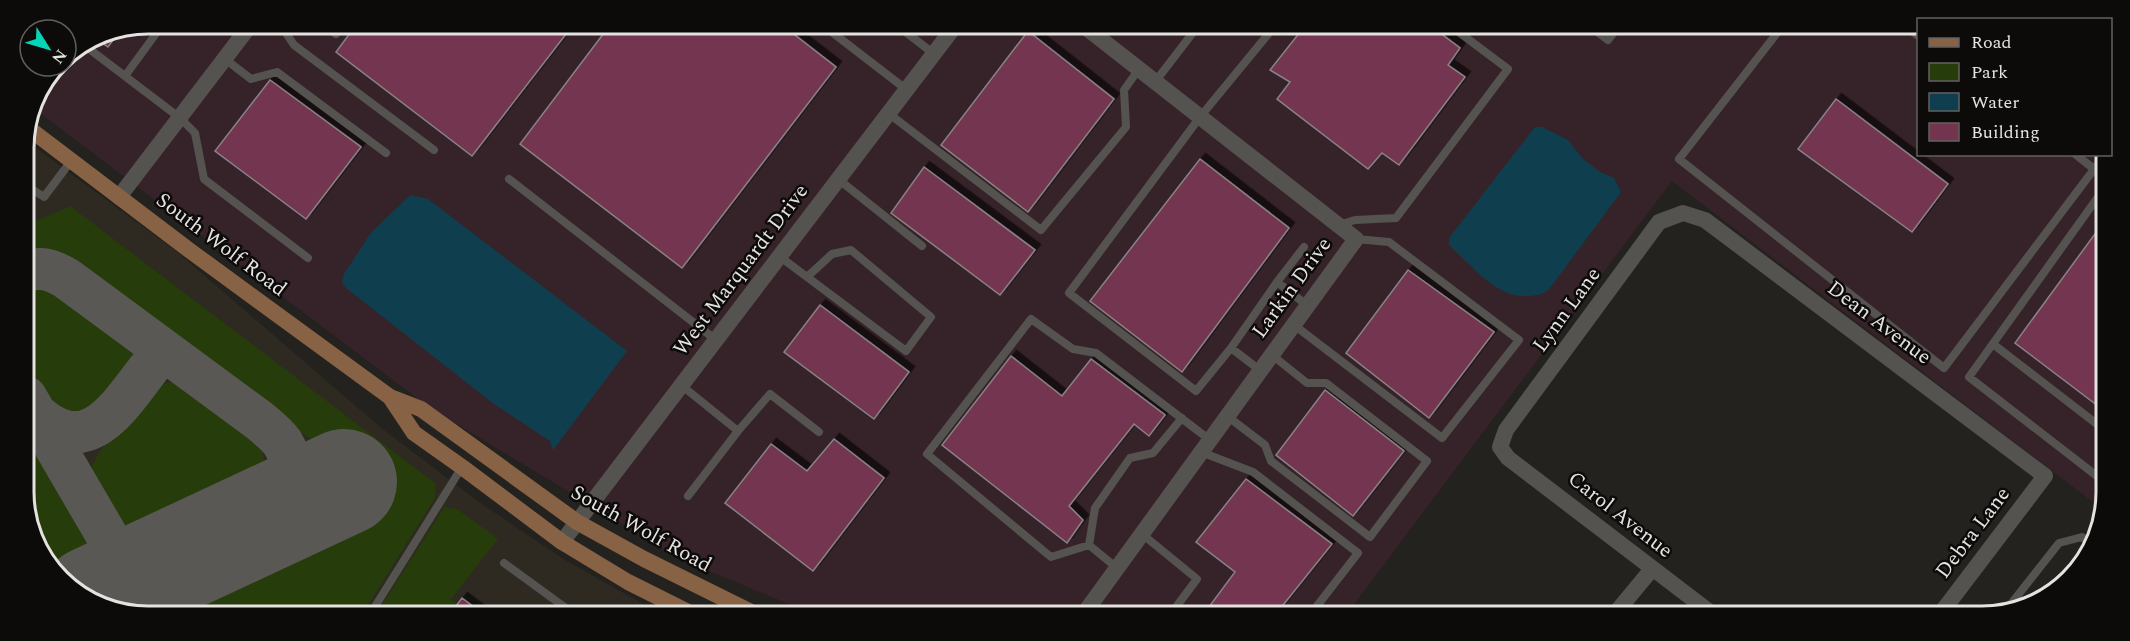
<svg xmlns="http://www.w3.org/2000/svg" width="2130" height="641" viewBox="0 0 2130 641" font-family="Spectral,serif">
  <defs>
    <filter id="shadow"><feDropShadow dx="5.5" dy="-5.5" stdDeviation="0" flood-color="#0009"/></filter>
  </defs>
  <rect width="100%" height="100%" fill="#24221e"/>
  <path fill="#2e2a21" d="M25 140 176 251 380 427 480 503 565 560 661 614 117 613 60 580 26 516Z"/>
  <path fill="#36232a" d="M149 24 1918 28V154L2104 155 2102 509 1672 181 1346 615 813 614 680 559 430 408 32 107 34 101 57 66H66V57L101 33Z"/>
  <path fill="#273c0b" d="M70 206 435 483V498L363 613H168C163 605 167 598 172 591L355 504 333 456 75 264C59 256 43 249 25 254V226Z
    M38 281 51 284 131 347 136 356 135 366 103 406 84 415 64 414 47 407 26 370 25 283Z
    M169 382 180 383C197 397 254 435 262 452 269 469 260 486 246 496L140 547 123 536 110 519 93 487 92 467 98 454 152 388Z
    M26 422 88 530C95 554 86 572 64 582L60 580 26 516Z
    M445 506 449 509 456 508 498 539 451 599 457 603 450 614 377 613Z"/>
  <path fill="#0f3f4e" d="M1535 127H1542L1568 140 1583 159 1600 172 1614 178 1621 192 1550 288C1543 295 1538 295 1529 296 1497 299 1471 265 1449 245V238Z
    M410 195 428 199 627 351 553 450 550 441 494 404 346 288 342 282 344 274 370 234Z"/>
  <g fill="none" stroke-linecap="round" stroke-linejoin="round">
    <path stroke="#595854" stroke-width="42" d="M25 271C43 267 50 269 66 278L260 421C279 437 290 445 290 471 290 479 288 489 284 494 275 506 259 516 248 526
      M26 397 152 613
      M34 412C87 462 118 408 149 368
      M92 598C107 578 113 569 111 543"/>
    <path stroke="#595854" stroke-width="106" d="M93 599 344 482"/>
  </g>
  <path fill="#73344f" stroke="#888384" stroke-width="1.5" filter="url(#shadow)" d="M368 24 573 25 472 156 336 52 356 25 364 30Z
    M610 25H782L836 67 682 268 520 144Z
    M1304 27H1432L1460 48 1448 65 1465 77 1399 165 1382 153 1368 169 1277 99 1290 82 1270 70Z
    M121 29 108 47 95 38 101 33Z
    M1028 31 1114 99 1028 212 941 145Z
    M270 80 361 147 306 219 215 151Z
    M1836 99 1948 184 1912 232 1798 149Z
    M1200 159 1289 228 1182 372 1090 301Z
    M924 167 1035 250 1000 295 891 213Z
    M2103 223V322L2102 409 2015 343Z
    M1408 270 1494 332 1429 418 1346 353Z
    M820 305 909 372 874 419 784 352Z
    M1011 356 1062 396 1091 359 1165 415 1149 436 1134 424 1069 506 1083 520 1067 543 942 445Z
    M1325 390 1404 451 1353 516 1276 455Z
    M834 439 884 478 813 571 725 503 771 444 807 471Z
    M1246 479 1332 544 1275 615H1203L1235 572 1196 542Z
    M462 598 483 614H450Z"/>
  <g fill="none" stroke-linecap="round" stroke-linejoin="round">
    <path stroke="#55534f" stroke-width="8" d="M280 24 294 45 434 150
      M323 24 336 34 343 24
      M824 26 907 90
      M898 26 934 54
      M1591 27 1608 40 1618 27
      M1781 28 1679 159 1944 368 2104 156
      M1908 28 1918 36
      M84 45 180 118 195 133 204 179 308 258
      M225 59 251 79 277 72 386 153
      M125 76 163 24
      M1155 82 1198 26
      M888 113 1041 230 1126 127 1124 90 1139 69
      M2075 154 2094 169
      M509 179 716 340
      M838 179 922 246
      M24 184 44 197 71 161
      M1339 225 1355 220 1396 218 1508 69 1452 27
      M779 256 906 351 931 317 851 250 832 254 807 277
      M1277 282 1304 247
      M1294 325 1442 438 1519 340 1389 242 1356 239
      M1993 344 2102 428
      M1231 348 1277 282 1308 306
      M1261 371 1231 348 1196 391 1069 293 1200 117 1274 27
      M681 385 738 431 688 496
      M1227 416 1265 445 1271 461 1370 537 1427 461 1326 383H1307L1272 355
      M738 431 770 394 819 432
      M1201 452 1253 472 1358 553 1310 615
      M2102 480 1969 377 2103 190
      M1142 534 1197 579 1170 615
      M1089 545 1095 508 1130 458 1153 453 1182 418
      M504 563 574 614
      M1117 568 1089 545 1051 557 927 454 1031 319 1073 349 1096 353 1210 440
      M1090 605 1103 615
      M2007 609 2059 543 2082 537 2090 542
      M371 613 462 467"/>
    <path stroke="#55534f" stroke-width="16" d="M119 197 251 24
      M562 542 955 26
      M1083 615 1356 239 1084 26
      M1613 616 1652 569
      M1715 616 1508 458 1500 447 1506 430 1659 222 1683 213 1705 220 2045 476 1938 617"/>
    <path stroke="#876245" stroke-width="16" d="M27 127 193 253 390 397 421 409 577 522 644 559 755 614
      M390 397 414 433 462 467 562 542 628 582 692 614"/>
  </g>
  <g text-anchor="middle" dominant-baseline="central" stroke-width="5" stroke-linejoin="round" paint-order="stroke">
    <g font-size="21" fill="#e4e3e0" stroke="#0c0b0a">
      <text transform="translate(221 245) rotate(37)">South Wolf Road</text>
      <text transform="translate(741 270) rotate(-53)">West Marquardt Drive</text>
      <text transform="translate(1292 288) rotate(-54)">Larkin Drive</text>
      <text transform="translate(1567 310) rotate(-54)">Lynn Lane</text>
      <text transform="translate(1879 323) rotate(37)">Dean Avenue</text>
      <text transform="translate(1620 515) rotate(38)">Carol Avenue</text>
      <text transform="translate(641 529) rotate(29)">South Wolf Road</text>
      <text transform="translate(1973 533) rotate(-53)">Debra Lane</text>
    </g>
  </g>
  <path d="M0 0H2130V641H0ZM148 34H1982A114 114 0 0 1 2096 148V492A114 114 0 0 1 1982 606H148A114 114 0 0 1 34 492V148A114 114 0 0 1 148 34Z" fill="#0c0b0a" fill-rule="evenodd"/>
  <path fill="none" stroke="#e4e3e0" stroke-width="3" d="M148 34H1982A114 114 0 0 1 2096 148V492A114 114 0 0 1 1982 606H148A114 114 0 0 1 34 492V148A114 114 0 0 1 148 34Z"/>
  <rect x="1917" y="18" width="195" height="138" fill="#0c0b0a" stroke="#626160" stroke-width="1.5"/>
  <rect x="1929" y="38" width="30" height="9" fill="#876245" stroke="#626160" stroke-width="1.5"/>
  <text x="1971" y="48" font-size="18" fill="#e4e3e0">Road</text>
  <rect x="1929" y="63" width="30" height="18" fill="#273c0b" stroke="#626160" stroke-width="1.5"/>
  <text x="1971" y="78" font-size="18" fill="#e4e3e0">Park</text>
  <rect x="1929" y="93" width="30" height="18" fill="#0f3f4e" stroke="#626160" stroke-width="1.5"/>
  <text x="1971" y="108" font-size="18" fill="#e4e3e0">Water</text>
  <rect x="1929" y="123" width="30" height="18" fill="#73344f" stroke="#626160" stroke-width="1.5"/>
  <text x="1971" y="138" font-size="18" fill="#e4e3e0">Building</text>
  <g transform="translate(48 48) rotate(127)"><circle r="28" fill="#0c0b0a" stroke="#626160" stroke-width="1.5"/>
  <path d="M0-4.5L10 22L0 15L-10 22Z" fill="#05d5b6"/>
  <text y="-9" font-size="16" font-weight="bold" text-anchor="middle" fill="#e4e3e0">N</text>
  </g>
</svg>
